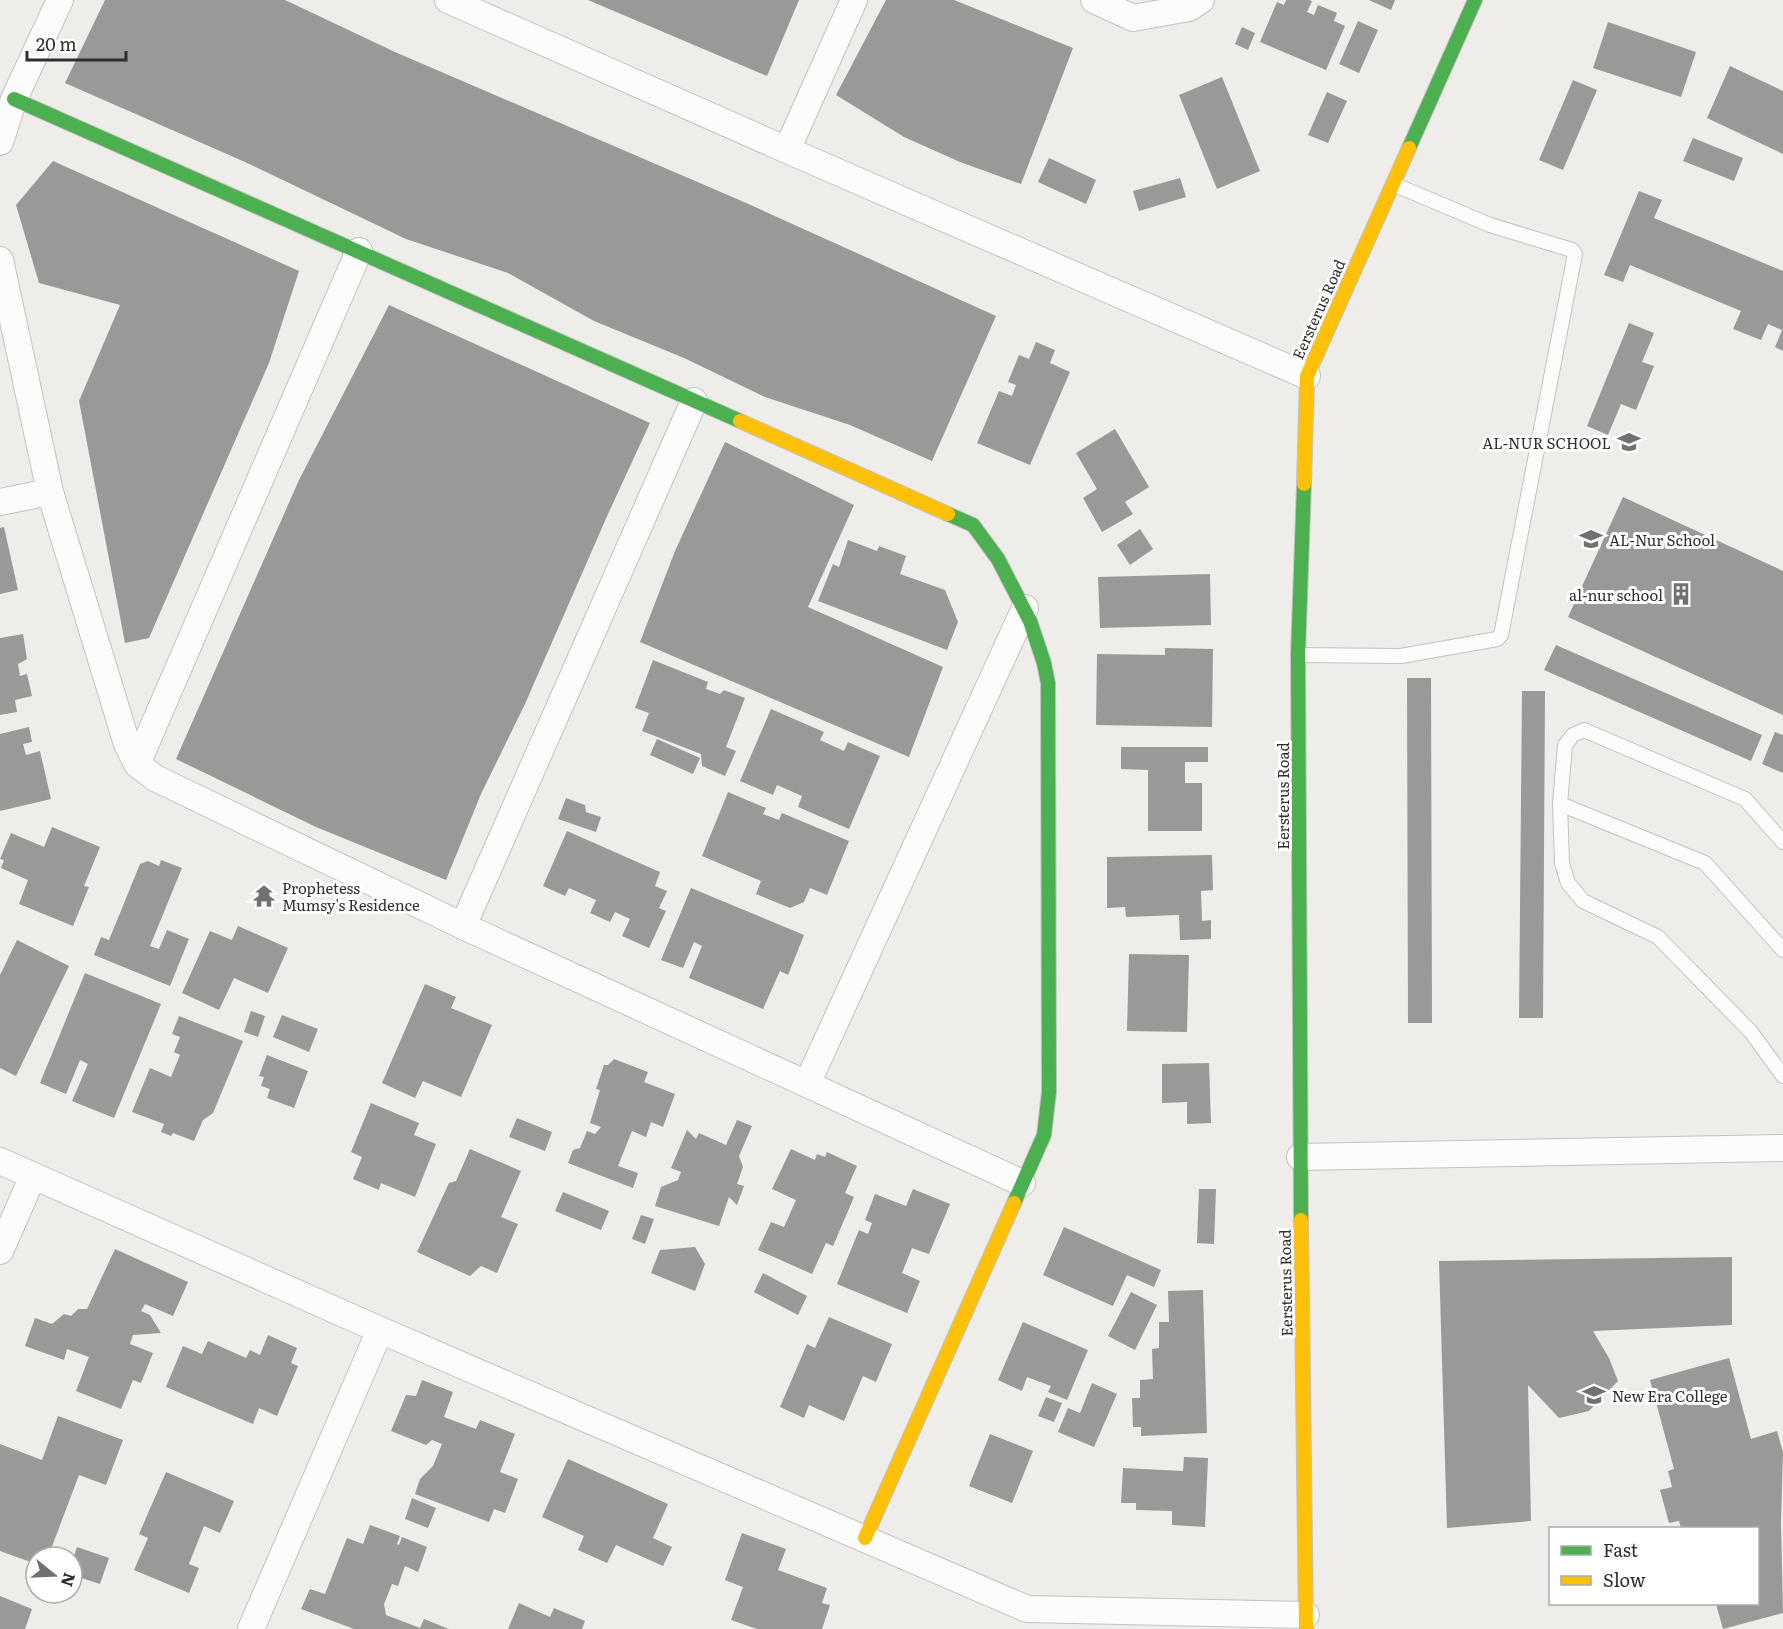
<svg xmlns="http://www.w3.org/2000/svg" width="1783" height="1629" viewBox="0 0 1783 1629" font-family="Literata,serif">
  <rect width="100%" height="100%" fill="#efedea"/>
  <path fill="#9a9997" d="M105 0H285L395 52 744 202 996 316 932 461 850 425 765 397 684 358 594 321 508 273 406 239 245 162 65 83Z
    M588 0H799L767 76Z
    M886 0H954L1073 48 1021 184 960 162 904 137 836 95Z
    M1286 0H1309L1312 1 1307 12 1314 15 1318 5 1337 13 1334 21 1345 26 1326 70 1260 42 1277 2 1284 5Z
    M1369 0H1395L1391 10Z
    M1358 21 1378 30 1359 73 1339 64Z
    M1608 22 1696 52 1681 97 1593 68Z
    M1242 27 1255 33 1248 50 1235 44Z
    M1730 66 1783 91V154L1707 118Z
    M1222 77 1260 171 1217 189 1179 95Z
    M1573 80 1597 90 1563 170 1539 160Z
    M1327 92 1347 101 1328 143 1308 135Z
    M1693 138 1743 158 1734 181 1683 161Z
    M1049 158 1096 180 1086 204 1038 182Z
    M53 161 299 271 269 363 149 638 125 643 79 401 120 305 39 283 16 205Z
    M1180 178 1186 197 1139 211 1133 191Z
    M1639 191 1662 200 1654 218 1783 271V351L1775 347 1782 330 1768 324 1761 340 1733 329 1741 311 1630 265 1623 282 1604 275Z
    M389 305 650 423 608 514 525 704 481 794 446 880 316 827 176 759 299 480Z
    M1629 323 1654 333 1642 362 1654 366 1636 410 1621 404 1608 435 1587 426Z
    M1036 342 1055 350 1050 363 1070 372 1030 465 977 443 999 391 1012 396 1016 385 1008 382 1019 355 1029 359Z
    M1115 429 1149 487 1125 502 1133 514 1102 532 1083 498 1097 489 1076 453Z
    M725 442 854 505 808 607 943 667 909 757 640 642 675 551Z
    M1623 497 1783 571V715L1568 617Z
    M4 527 18 590 0 594V528Z
    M1140 529 1153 549 1130 565 1117 545Z
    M848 540 877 551 879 546 906 556 900 574 945 590 958 622 947 650 818 601 833 564 839 567Z
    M1210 574 1211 625 1100 628 1098 577Z
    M23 634 27 659 18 664 20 676 27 674 32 696 15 700 17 712 0 715V638Z
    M1556 645 1762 735 1751 761 1544 670Z
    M1165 648 1213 649 1212 727 1096 725 1097 654 1165 655Z
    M653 660 708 682 706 689 720 694 724 690 745 698 726 747 736 751 725 776 702 766 701 754 642 731 649 713 635 708Z
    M1407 678H1431L1432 1023H1408Z
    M1522 691H1545L1543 1018H1519Z
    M771 709 824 732 820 740 844 751 848 742 880 756 849 829 798 807 802 796 777 785 773 795 740 781Z
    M29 727 32 742 23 744 26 755 40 751 51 799 0 811V734Z
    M1775 732 1783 735V773L1762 764Z
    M657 739 700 758 693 774 650 755Z
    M1121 747H1208V762H1185V783H1202V831H1148V770L1121 769Z
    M728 792 766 808 763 814 779 820 782 813 849 841 827 895 810 888 804 902 790 908 756 894 761 881 702 856Z
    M566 798 585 805 586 812 601 817 596 832 558 819Z
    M52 827 100 847 84 886 89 887 73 926 19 904 28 880 1 868 4 860 0 859 11 833 44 847Z
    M567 831 660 872 655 886 667 891 659 908 666 911 649 948 622 936 630 919 615 912 610 922 590 913 596 900 569 888 565 896 543 886Z
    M1212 855 1213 890 1201 891 1202 921 1211 920V939L1180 940 1179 915 1126 917 1125 907 1107 908V857Z
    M161 860 182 868 150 946 159 949 167 930 189 939 170 986 94 955 101 937 109 940 140 864 148 861 159 866Z
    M691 888 804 935 788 975 780 971 763 1009 689 978 702 946 694 942 683 968 661 960Z
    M238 926 288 948 268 993 234 978 219 1010 182 993 210 931 232 940Z
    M17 940 69 966 16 1076 0 1068V975Z
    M1129 954 1189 955 1187 1032 1127 1031Z
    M85 973 161 1004 114 1118 72 1101 88 1064 80 1060 66 1094 40 1083Z
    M425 984 456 997 451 1008 492 1025 461 1097 423 1081 415 1098 382 1083Z
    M251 1011 265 1016 258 1037 244 1032Z
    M282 1015 318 1029 309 1052 273 1037Z
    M179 1016 243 1041 213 1113 203 1120 194 1141 173 1133 171 1136 161 1132 164 1124 132 1112 150 1068 171 1077 180 1055 174 1052 180 1037 172 1034Z
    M267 1055 308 1071 294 1108 267 1098 270 1089 261 1086 264 1077 259 1076Z
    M614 1059 648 1072 644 1082 675 1094 663 1127 651 1122 646 1137 632 1131 618 1166 638 1173 633 1188 568 1163 573 1150 580 1148 587 1131 595 1134 601 1127 590 1123 600 1090 596 1089 604 1065H608Z
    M1209 1063 1211 1123 1187 1124V1102L1162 1103V1064Z
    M371 1103 419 1123 414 1135 436 1144 415 1197 381 1183 379 1190 353 1179 362 1157 351 1152Z
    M517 1118 552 1132 545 1151 509 1137Z
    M737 1120 752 1126 739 1156 743 1167 737 1184 744 1186 737 1205 729 1197 719 1226 655 1206 661 1187 678 1180 681 1172 671 1168 687 1130 696 1139 699 1133 726 1145Z
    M470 1149 521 1171 501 1217 518 1224 497 1273 481 1266 470 1276 417 1252 449 1183 456 1181Z
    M791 1149 815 1160 817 1154 825 1157 827 1152 857 1166 845 1193 854 1197 833 1246 826 1243 812 1274 758 1250 771 1222 784 1227 796 1200 772 1189Z
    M913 1189 950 1204 929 1254 912 1248 902 1273 920 1281 907 1313 837 1284 859 1230 868 1234 872 1223 865 1220 875 1194 906 1206Z
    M1199 1189H1216L1214 1244 1197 1243Z
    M563 1192 609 1211 601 1230 555 1211Z
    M641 1215 654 1219 645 1244 632 1239Z
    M1064 1227 1161 1270 1154 1287 1127 1275 1113 1306 1043 1275Z
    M695 1247 705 1264 695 1291 651 1273 660 1250Z
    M115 1249 188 1282 173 1316 145 1304 141 1311 150 1315 161 1333 133 1335 130 1344 153 1353 141 1383 133 1380 121 1409 76 1391 89 1357 67 1349 64 1360 25 1346 35 1318 52 1324 64 1314 71 1316 78 1309H87Z
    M1732 1257V1325L1593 1331 1609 1358 1618 1381 1589 1411 1559 1418 1528 1385 1531 1521 1447 1528 1439 1261Z
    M763 1273 807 1296 798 1315 754 1292Z
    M1203 1290 1207 1433 1141 1436V1427H1133L1132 1398H1140V1380L1153 1379 1152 1349 1159 1348V1322H1169L1168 1291Z
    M1131 1292 1157 1305 1135 1350 1108 1336Z
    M829 1317 892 1344 876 1382 863 1376 844 1421 809 1405 804 1418 780 1407 807 1344 815 1348Z
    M1023 1322 1088 1350 1067 1400 1048 1392 1051 1386 1027 1377 1022 1391 998 1380Z
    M268 1335 297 1348 291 1363 298 1366 277 1416 259 1408 253 1424 166 1387 183 1346 202 1354 208 1341 246 1358 250 1350 260 1355Z
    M1729 1358 1751 1439 1777 1431 1783 1452 1781 1522 1783 1613 1723 1629 1716 1604H1758V1528H1681L1679 1521 1669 1523 1660 1490 1672 1487 1668 1471 1674 1469 1650 1380Z
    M422 1380 453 1392 444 1417 476 1429 480 1420 515 1434 500 1472 518 1479 505 1513 494 1509 489 1522 415 1494 420 1479 433 1466 442 1444 432 1440 426 1445 391 1431 406 1395 416 1396Z
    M1092 1383 1117 1394 1094 1447 1058 1432 1068 1408 1080 1413Z
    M1046 1397 1062 1403 1054 1422 1038 1416Z
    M58 1416 123 1440 106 1485 79 1475 48 1557H36V1564L0 1551V1444L42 1460Z
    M990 1434 1033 1451 1012 1503 969 1486Z
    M1184 1457 1208 1458 1205 1527 1172 1525V1511L1136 1510V1503H1121L1123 1468 1183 1471Z
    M568 1459 668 1504 653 1538 672 1547 663 1566 616 1545 607 1563 578 1550 584 1536 542 1517Z
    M166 1472 234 1501 220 1533 204 1526 189 1564 199 1568 189 1593 134 1570 148 1538 139 1534Z
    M412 1498 436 1508 428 1528 405 1519Z
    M370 1525 400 1536 397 1544 399 1545 402 1537 427 1547 418 1572 405 1566 398 1586 392 1584 384 1604 386 1615 420 1628 424 1619 449 1629H354L301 1609 310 1589 325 1594 347 1538 363 1544Z
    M742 1533 786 1549 778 1570 827 1588 822 1603 830 1605 822 1629H757L731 1620 743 1587 725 1580Z
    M77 1547 109 1558 100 1584 72 1575V1563Z
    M0 1596 32 1609 25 1629H0Z
    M519 1603 550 1617 554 1608 585 1621 582 1629H508Z"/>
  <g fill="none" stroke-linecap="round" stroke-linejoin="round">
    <g stroke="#c3c2c0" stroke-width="16">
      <path id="lane" d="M1298 655 1401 656 1497 639 1501 635 1575 254 1572 250 1490 225 1393 184
        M1560 804 1705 863 1783 950
        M1783 842 1745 799 1584 730 1573 735 1565 745 1560 804 1562 863 1568 883 1583 901 1658 937 1751 1032 1783 1076"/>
    </g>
    <g stroke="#c3c2c0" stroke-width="28">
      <path id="street" d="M448 0 787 150 1307 376
        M1094 0 1133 18 1189 8 1201 0
        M0 142 14 99 60 0
        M787 150 854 0
        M0 260 50 492 127 744 137 764 155 778 463 926 1022 1183
        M0 502 50 492
        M137 764 359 251
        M463 926 694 401
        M807 1084 1025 608
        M1300 1157 1783 1148
        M0 1161 380 1330 1027 1609 1306 1615
        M0 1251 33 1176
        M251 1629 380 1330"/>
    </g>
    <g stroke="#c3c2c0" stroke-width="16">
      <path id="fast" d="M14 99 740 421
        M1409 148 1475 0
        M948 514 973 525 998 559 1030 621 1044 663 1048 683 1049 1092 1044 1135 1014 1203
        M1301 1220 1298 655 1304 484"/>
    </g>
    <g stroke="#c3c2c0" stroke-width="16">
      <path id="slow" d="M740 421 948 514
        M1304 484 1307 376 1409 148
        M1301 1220 1306 1629
        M865 1538 1014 1203"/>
    </g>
    <use href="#lane" stroke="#fdfcfc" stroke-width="14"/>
    <use href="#street" stroke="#fdfcfc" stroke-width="26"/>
    <use href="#fast" stroke="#4caf50" stroke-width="14"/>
    <use href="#slow" stroke="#ffc107" stroke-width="14"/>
  </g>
  <defs>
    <g id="school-bare" transform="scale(1.8)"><path d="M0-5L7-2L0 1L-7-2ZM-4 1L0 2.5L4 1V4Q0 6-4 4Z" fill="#72716e" stroke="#fff" stroke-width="2.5" paint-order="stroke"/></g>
    <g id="building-bare" transform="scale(1.8)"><path d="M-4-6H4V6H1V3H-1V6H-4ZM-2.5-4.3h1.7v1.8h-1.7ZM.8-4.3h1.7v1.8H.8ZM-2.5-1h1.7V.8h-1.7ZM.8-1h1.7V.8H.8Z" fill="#72716e" stroke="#fff" stroke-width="2.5" paint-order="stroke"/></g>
    <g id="temple-bare" transform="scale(1.8)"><path d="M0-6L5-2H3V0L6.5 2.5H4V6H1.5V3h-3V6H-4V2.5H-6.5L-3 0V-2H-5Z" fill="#72716e" stroke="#fff" stroke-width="2.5" paint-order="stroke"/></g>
    <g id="university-bare" transform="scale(1.8)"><path d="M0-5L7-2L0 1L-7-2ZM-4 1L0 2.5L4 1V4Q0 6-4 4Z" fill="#72716e" stroke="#fff" stroke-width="2.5" paint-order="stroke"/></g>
  </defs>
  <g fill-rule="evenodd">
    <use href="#school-bare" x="1629" y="442"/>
    <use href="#school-bare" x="1591" y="539"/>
    <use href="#building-bare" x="1681" y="594"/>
    <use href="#temple-bare" x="264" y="896"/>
    <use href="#university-bare" x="1594" y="1395"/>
  </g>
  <g text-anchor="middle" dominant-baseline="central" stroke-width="6" stroke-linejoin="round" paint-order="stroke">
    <g font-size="15" fill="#2e2e2c" stroke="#fff">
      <text transform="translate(1318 309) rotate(-66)">Eersterus Road</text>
      <text transform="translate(1282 796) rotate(-90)">Eersterus Road</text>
      <text transform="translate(1285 1283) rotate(-91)">Eersterus Road</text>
    </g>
    <g font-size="15" fill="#2e2e2c" stroke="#fff" text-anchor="start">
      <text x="1611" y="442" text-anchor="end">AL-NUR SCHOOL</text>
      <text x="1609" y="539">AL-Nur School</text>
      <text x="1663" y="594" text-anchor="end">al-nur school</text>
      <text x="282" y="887">Prophetess<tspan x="282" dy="17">Mumsy's Residence</tspan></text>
      <text x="1612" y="1395">New Era College</text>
    </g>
  </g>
  <rect x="1549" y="1527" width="210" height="78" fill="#ffffff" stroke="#ababab" stroke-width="1.5"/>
  <rect x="1561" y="1546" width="30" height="9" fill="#4caf50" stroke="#ababab" stroke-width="1.5"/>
  <text x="1603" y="1557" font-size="18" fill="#2e2e2c">Fast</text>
  <rect x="1561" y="1576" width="30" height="9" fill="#ffc107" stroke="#ababab" stroke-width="1.5"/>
  <text x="1603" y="1587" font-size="18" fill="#2e2e2c">Slow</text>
  <g transform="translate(54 1575) rotate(108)"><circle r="28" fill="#ffffff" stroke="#ababab" stroke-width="1.5"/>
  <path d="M0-4.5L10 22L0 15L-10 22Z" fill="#72716e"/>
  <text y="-9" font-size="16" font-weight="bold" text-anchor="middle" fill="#2e2e2c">N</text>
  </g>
  <path d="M27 51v9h99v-9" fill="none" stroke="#2e2e2c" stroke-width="3"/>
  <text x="36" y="51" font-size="18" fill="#2e2e2c" stroke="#ffffff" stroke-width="4.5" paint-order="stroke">20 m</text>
</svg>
